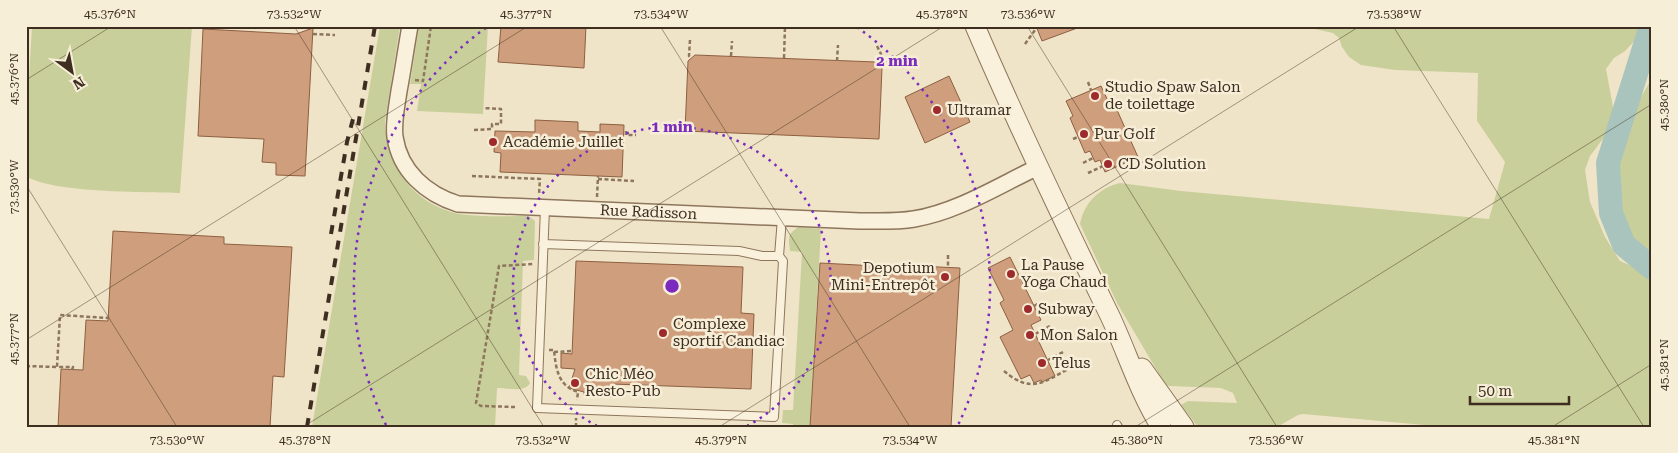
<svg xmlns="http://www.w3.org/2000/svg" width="1678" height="453" viewBox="0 0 1678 453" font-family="'Roboto Serif',serif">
  <rect width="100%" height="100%" fill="#f0e4c8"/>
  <path fill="#c9cf9b" d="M32 26H192L180 193C147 192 51 193 26 176V130Z
    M380 26H400L385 121C385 168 418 210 468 215 488 217 509 216 529 216L535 221 534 260 523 261 519 375 526 376 530 383C525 393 507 388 497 388L495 427H312Z
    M419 26H488L483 114 417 111 421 84H410Z
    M1301 26H1643L1641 34 1625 51 1614 58 1606 69 1613 107 1611 128 1590 156 1585 170 1590 202 1605 237 1620 261 1634 267 1652 282V427H1446L1303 414 1298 415 1277 427H1198L1181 405 1188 401 1237 403 1233 393 1221 388 1169 386 1165 384 1117 303 1080 224C1084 203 1099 188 1120 183L1181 191 1489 219 1505 162 1477 121 1478 73 1395 70 1361 65 1349 57 1342 47 1339 38 1333 33Z
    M1652 78V256L1635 243 1623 218 1618 191V160L1633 111Z
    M799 227 821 229 810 427H793V424L782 423 783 410H793L802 252 790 251C789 239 786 234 799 227Z"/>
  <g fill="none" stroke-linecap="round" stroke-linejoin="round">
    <path stroke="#a9c4bc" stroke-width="24" d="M1651 26 1608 163 1611 213 1624 245 1652 268"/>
  </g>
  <path fill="#cf9f7d" stroke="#8d5f41" d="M501 26H586L584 68 498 62Z
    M1036 26H1080V27L1042 41Z
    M313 28 305 176 276 175V163L262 162 264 139 198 136 203 29 296 34Z
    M695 55 876 62 882 68 879 139 685 131 688 61Z
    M949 76 970 122 925 143 905 97Z
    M1101 86 1109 103 1113 101 1138 157 1105 172 1100 160 1095 162 1090 151 1085 153 1070 118 1073 116 1066 101Z
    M535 120 578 122V131L600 132V124L624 125 622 177 500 172 501 153 494 152 495 131 535 132Z
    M113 231 224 237V244L292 247 284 377 273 376 270 427H58L61 369 83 370 86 320 108 321Z
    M1010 257 1041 320 1031 325 1055 376 1042 382 1041 380 1034 383 1030 375 1021 379 1000 337 1013 330 1000 303 1004 300 988 268Z
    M576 261 743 267 741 313 754 314 751 389 612 384 611 397 584 396V392L569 388 575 369 561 368V353L572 354Z
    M820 263 896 267V265L960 268 951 427H810Z"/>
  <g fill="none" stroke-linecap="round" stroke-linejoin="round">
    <g stroke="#8d765c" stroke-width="10">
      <path id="service" d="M545 208 537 408 563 409 774 417 783 261 779 256 782 218
        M543 244 739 251 762 256H779
        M1117 425 1118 427"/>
    </g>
    <g stroke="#8d765c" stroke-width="18">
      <g id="minor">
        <path id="s1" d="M410 26C406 48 403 70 399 91 397 106 393 122 395 137 400 171 426 194 458 204L860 221C878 221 896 222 914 219 957 212 998 186 1038 167"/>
      </g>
    </g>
    <g stroke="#8d765c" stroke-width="21">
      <path id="tertiary" d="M975 26C1017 124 1063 220 1110 316 1127 352 1139 392 1161 427
        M1142 368 1184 427"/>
    </g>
    <path stroke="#8d765c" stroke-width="2.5" stroke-dasharray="4 2.5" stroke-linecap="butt" d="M313 34 335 35
      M690 40 689 56 691 58
      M1025 44 1035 30 1038 29
      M877 46 881 54 879 65
      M731 56 732 41
      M784 58 785 26
      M837 61 838 45
      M415 80 423 81 431 26
      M1088 82 1091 90
      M474 130 492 129V124H501V109L483 108
      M626 131V135H636
      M1073 139 1078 137
      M1083 163 1093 158
      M1088 173 1103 166
      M472 176 540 179 539 194
      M598 179 634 181
      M597 197 598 176
      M948 255V268
      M1020 277 1026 274
      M1034 306 1041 302
      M1035 334 1052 325
      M549 350H554C556 369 558 386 578 392L577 400
      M554 352 572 351
      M1048 360 1065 351
      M26 366 57 367
      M72 370 73 367H57L60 315 108 318
      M1004 371C1032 395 1045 381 1072 367
      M515 407 481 406 476 403 499 266 534 264
      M576 427V418"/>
    <use href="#service" stroke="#faf1dc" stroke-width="8"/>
    <use href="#minor" stroke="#faf1dc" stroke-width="15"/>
    <use href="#tertiary" stroke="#faf1dc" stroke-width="19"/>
    <path stroke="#3d2e20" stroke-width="4" stroke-dasharray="9 9" stroke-linecap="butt" d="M331 234 347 142 354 115
      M307 427 375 26"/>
  </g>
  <path fill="none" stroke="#3d2e20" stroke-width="1" stroke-opacity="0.45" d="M294 26 544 427M660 26 910 427M1027 26 1277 427M1393 26 1644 427M26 80 112 26M26 185 177 427M26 340 528 26M303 427 944 26M719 427 1360 26M1135 427 1652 104M1552 427 1652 364"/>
  <g fill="none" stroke="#7b2cbf" stroke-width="2.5" stroke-dasharray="2.5 5">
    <path d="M597 426A159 159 0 1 1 747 426"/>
    <path d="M386 425A318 318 0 0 1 487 27M857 27A318 318 0 0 1 958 425"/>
  </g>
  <g fill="#9e2a2b" stroke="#f7eed8" stroke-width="2">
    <circle cx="1095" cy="96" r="5"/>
    <circle cx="937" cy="110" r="5"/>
    <circle cx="1084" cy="134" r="5"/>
    <circle cx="493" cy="142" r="5"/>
    <circle cx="1108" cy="164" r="5"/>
    <circle cx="1011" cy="274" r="5"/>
    <circle cx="945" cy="277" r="5"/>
    <circle cx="1028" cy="309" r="5"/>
    <circle cx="663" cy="333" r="5"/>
    <circle cx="1030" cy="335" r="5"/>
    <circle cx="1042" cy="363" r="5"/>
    <circle cx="575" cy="383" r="5"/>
  </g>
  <g text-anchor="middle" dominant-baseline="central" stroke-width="5" stroke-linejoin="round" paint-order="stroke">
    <g font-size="15" fill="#3d2e20" stroke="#f7eed8" text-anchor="start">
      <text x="1105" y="87">Studio Spaw Salon<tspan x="1105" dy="17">de toilettage</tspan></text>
      <text x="947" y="110">Ultramar</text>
      <text x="1094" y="134">Pur Golf</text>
      <text x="503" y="142">Académie Juillet</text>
      <text x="1118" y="164">CD Solution</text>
      <text x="1021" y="265">La Pause<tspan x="1021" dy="17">Yoga Chaud</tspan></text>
      <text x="935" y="268" text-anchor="end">Depotium<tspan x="935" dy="17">Mini-Entrepôt</tspan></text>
      <text x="1038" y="309">Subway</text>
      <text x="673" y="324">Complexe<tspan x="673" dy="17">sportif Candiac</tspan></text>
      <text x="1040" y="335">Mon Salon</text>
      <text x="1052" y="363">Telus</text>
      <text x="585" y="374">Chic Méo<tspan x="585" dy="17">Resto-Pub</tspan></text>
    </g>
    <g font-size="15" fill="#3d2e20" stroke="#f7eed8">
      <text stroke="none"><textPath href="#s1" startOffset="400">Rue Radisson</textPath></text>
    </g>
  </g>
  <circle cx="672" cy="286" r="8" fill="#7b2cbf" stroke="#f7eed8" stroke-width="2.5"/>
  <g font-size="15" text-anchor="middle" font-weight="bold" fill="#7b2cbf" stroke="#f7eed8" stroke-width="5" stroke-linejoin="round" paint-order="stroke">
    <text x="897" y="66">2 min</text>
    <text x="672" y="132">1 min</text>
  </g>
  <rect width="1678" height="453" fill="none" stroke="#f7eed8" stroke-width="55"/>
  <g transform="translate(72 72) rotate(148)" stroke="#f7eed8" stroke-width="4" paint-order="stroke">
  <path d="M0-4L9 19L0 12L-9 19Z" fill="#3d2e20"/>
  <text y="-8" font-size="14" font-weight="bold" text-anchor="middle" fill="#3d2e20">N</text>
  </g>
  <path d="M1470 396v8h99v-8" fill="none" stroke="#3d2e20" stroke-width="2.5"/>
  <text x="1478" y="396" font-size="15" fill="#3d2e20" stroke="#f7eed8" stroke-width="4" paint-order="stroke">50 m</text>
  <rect x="28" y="28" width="1622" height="398" fill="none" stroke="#3d2e20" stroke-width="2"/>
  <g font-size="12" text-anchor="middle" fill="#3d2e20">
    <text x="110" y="18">45.376°N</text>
    <text x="294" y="18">73.532°W</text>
    <text x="526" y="18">45.377°N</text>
    <text x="661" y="18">73.534°W</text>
    <text x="942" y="18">45.378°N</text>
    <text x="1028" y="18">73.536°W</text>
    <text x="1394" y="18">73.538°W</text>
    <text transform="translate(14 79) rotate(-90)" y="4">45.376°N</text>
    <text transform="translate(1664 105) rotate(-90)" y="4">45.380°N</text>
    <text transform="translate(14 187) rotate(-90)" y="4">73.530°W</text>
    <text transform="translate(14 339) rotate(-90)" y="4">45.377°N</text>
    <text transform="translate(1664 365) rotate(-90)" y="4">45.381°N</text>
    <text x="177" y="444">73.530°W</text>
    <text x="305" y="444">45.378°N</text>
    <text x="543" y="444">73.532°W</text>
    <text x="721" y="444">45.379°N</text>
    <text x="910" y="444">73.534°W</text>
    <text x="1137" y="444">45.380°N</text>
    <text x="1276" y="444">73.536°W</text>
    <text x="1554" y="444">45.381°N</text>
  </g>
</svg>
